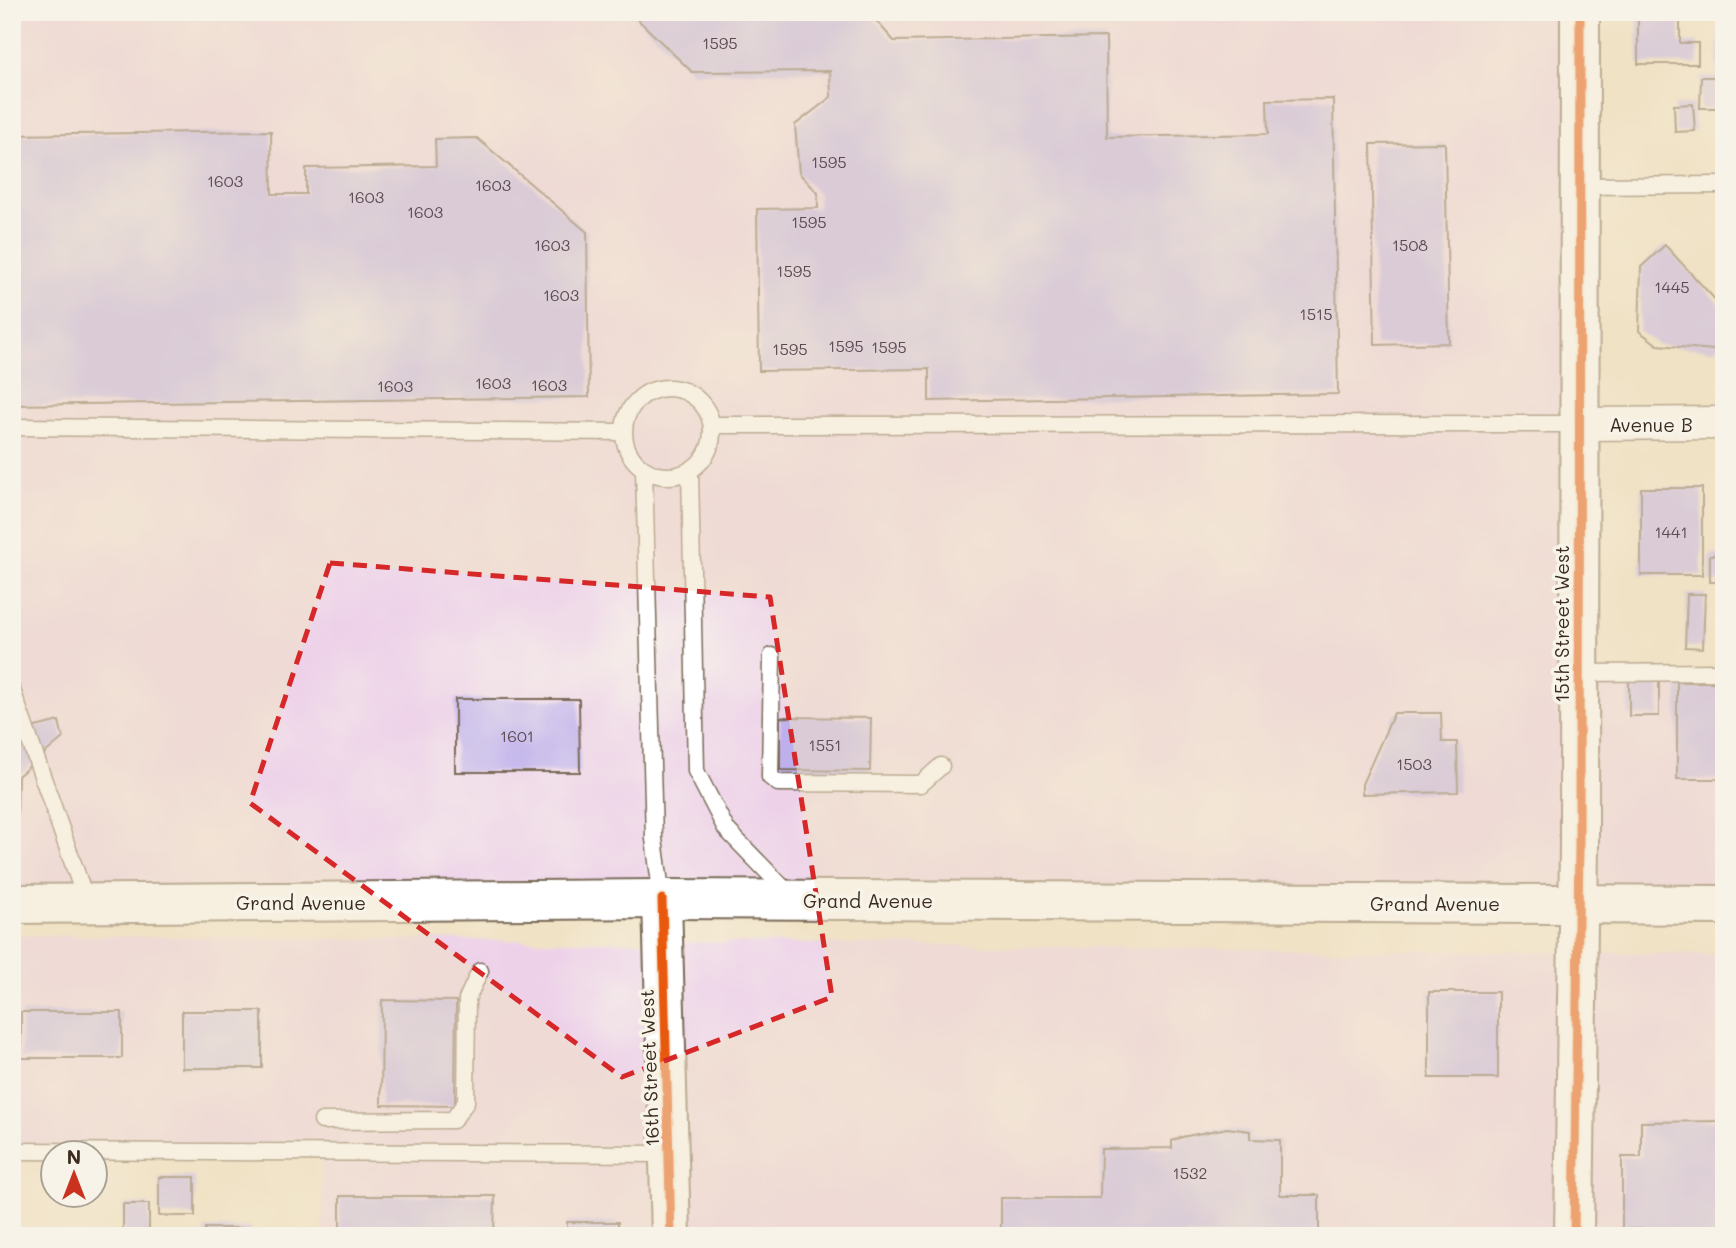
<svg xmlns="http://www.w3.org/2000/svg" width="1736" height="1248" viewBox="0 0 1736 1248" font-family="Mali,sans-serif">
  <rect width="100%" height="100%" fill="#f7f3e8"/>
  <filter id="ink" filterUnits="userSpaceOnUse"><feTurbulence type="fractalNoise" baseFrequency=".0143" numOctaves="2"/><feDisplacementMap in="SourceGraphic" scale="14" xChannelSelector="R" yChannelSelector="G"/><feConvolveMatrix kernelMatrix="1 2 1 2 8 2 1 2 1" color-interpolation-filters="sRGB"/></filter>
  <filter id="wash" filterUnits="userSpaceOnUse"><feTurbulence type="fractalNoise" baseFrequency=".00686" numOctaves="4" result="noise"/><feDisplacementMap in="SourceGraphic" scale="28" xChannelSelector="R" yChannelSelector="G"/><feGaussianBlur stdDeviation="1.57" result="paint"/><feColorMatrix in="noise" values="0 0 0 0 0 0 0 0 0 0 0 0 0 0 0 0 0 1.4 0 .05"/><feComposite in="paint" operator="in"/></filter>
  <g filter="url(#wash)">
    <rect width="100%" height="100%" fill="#f0e2c4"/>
    <path fill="#edd1e9" d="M12 12H1580L1579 672H1724V905L12 904Z
      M12 935 1724 954V1236H323L322 1153 12 1151Z"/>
    <g id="blocks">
      <path fill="#beafed" d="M630 12H871V15L894 41 1106 37 1107 137 1268 134 1267 100 1333 99 1338 394 929 401V369L759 371 757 209 818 208V193L799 173 795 125 831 97 830 71 692 72Z
        M1638 17H1680V43H1698V64H1638Z
        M1719 18H1724V80L1717 79V108H1700L1701 77H1717Z
        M1693 104 1695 131 1675 132 1674 105Z
        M271 131 272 194H306V168L436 166 435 139 477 138 587 232 589 397 12 405V135Z
        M1445 143 1449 343 1375 345 1371 144Z
        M1665 245 1721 306V342L1714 350 1658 345 1639 331 1641 267Z
        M1641 488H1702V575H1641Z
        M1721 511H1724V582H1710V555H1721Z
        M1687 594H1705L1703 648 1685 647Z
        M1629 678H1659V716H1629Z
        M1677 682H1724V779H1677Z
        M455 699H579L580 772H455Z
        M1394 713H1441L1442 742H1457L1458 792 1362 794V784Z
        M780 717 871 718 870 771 780 770Z
        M59 721 63 738 18 776 16 862H12V733Z
        M1429 992H1498V1078H1429Z
        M382 1000 456 1001 455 1106 381 1105Z
        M182 1011H262V1068H182Z
        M21 1012H122V1058H21Z
        M1724 1121V1236H1660V1229H1622V1157H1641V1122Z
        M1227 1128 1250 1131V1139L1280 1140V1195H1319V1236H1001V1198H1100L1101 1149 1172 1148V1141L1182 1137Z
        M159 1177H195V1216H159Z
        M340 1196H495L494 1236H340Z
        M123 1204H149V1236H123Z
        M567 1222H618V1236H567Z
        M205 1228H251V1236H205Z
        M529 1233H553V1236H529Z"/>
    </g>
  </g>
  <g filter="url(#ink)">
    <use href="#blocks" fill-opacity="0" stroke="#7a6a58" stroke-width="2"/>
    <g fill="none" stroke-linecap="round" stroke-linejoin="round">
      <g stroke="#7a6a58" stroke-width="19">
        <path id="service" d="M1580 186 1724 185
          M624 432a44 44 0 1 1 88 0a44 44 0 1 1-88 0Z
          M713 425 1579 424
          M12 427 624 432
          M644 469 654 839 662 899
          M690 470 696 771 726 829 791 896
          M772 656 770 777 778 783 921 784 941 766
          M1579 673 1724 672
          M12 690 87 903
          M322 1121 453 1120 466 1102 467 999 480 971
          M12 1151 669 1154"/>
      </g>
      <g stroke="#7a6a58" stroke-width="35">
        <path id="minor" d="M1579 424 1724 423"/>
      </g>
      <g stroke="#7a6a58" stroke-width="42">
        <path id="tertiary" d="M662 899 671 1236
          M1574 1236 1579 845 1580 12"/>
      </g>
      <g stroke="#7a6a58" stroke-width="42">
        <path id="primary" d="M12 904 662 899 1724 905"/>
      </g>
      <use href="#service" stroke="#fff" stroke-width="16"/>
      <use href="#minor" stroke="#fff" stroke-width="32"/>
      <use href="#tertiary" stroke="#fff" stroke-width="38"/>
      <use href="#primary" stroke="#fff" stroke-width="38"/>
      <g stroke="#f7f3e8" stroke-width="13">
        <path id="cycleway" d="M662 899 671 1236
          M1574 1236 1579 845 1580 12"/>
      </g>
      <use href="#cycleway" stroke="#e8590c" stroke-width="9"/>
    </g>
  </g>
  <path d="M0 0H1736V1248H0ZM330 563 770 597 832 997 622 1077 250 803Z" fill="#f0e2c4" fill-opacity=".55" fill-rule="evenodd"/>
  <path fill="none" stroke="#d62828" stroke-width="5" stroke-dasharray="14 9" stroke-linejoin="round" d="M330 563 770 597 832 997 622 1077 250 803Z"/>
  <g text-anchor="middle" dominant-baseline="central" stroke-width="7" stroke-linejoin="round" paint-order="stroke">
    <g font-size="16" fill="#5c4b52">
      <text x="720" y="42">1595</text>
      <text x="829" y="161">1595</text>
      <text x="225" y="180">1603</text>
      <text x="493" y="184">1603</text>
      <text x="366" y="196">1603</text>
      <text x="425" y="211">1603</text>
      <text x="809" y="221">1595</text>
      <text x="552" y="244">1603</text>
      <text x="1410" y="244">1508</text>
      <text x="794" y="270">1595</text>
      <text x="1672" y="286">1445</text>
      <text x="561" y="294">1603</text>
      <text x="1316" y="313">1515</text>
      <text x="846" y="345">1595</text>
      <text x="889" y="346">1595</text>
      <text x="790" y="348">1595</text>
      <text x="493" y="382">1603</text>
      <text x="549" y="384">1603</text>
      <text x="395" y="385">1603</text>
      <text x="1671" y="531">1441</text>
      <text x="517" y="735">1601</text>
      <text x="825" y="744">1551</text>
      <text x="1414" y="763">1503</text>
      <text x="1190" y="1172">1532</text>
    </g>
    <g font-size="19" fill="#3b2a1e" stroke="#f7f3e8">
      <text x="1651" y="424">Avenue B</text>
      <text transform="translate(1561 624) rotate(-90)">15th Street West</text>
      <text x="868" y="900">Grand Avenue</text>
      <text x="301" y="902">Grand Avenue</text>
      <text x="1435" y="903">Grand Avenue</text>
      <text transform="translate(649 1068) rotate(-92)">16th Street West</text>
    </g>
  </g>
  <rect width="1736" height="1248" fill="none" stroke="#f7f3e8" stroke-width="42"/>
  <g transform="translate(74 1174)"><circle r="33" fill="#f7f3e8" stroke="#aca397" stroke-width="2"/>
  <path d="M0-5L12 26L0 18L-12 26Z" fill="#c8321e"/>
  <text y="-10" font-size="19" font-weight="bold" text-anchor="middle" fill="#3b2a1e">N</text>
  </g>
</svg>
